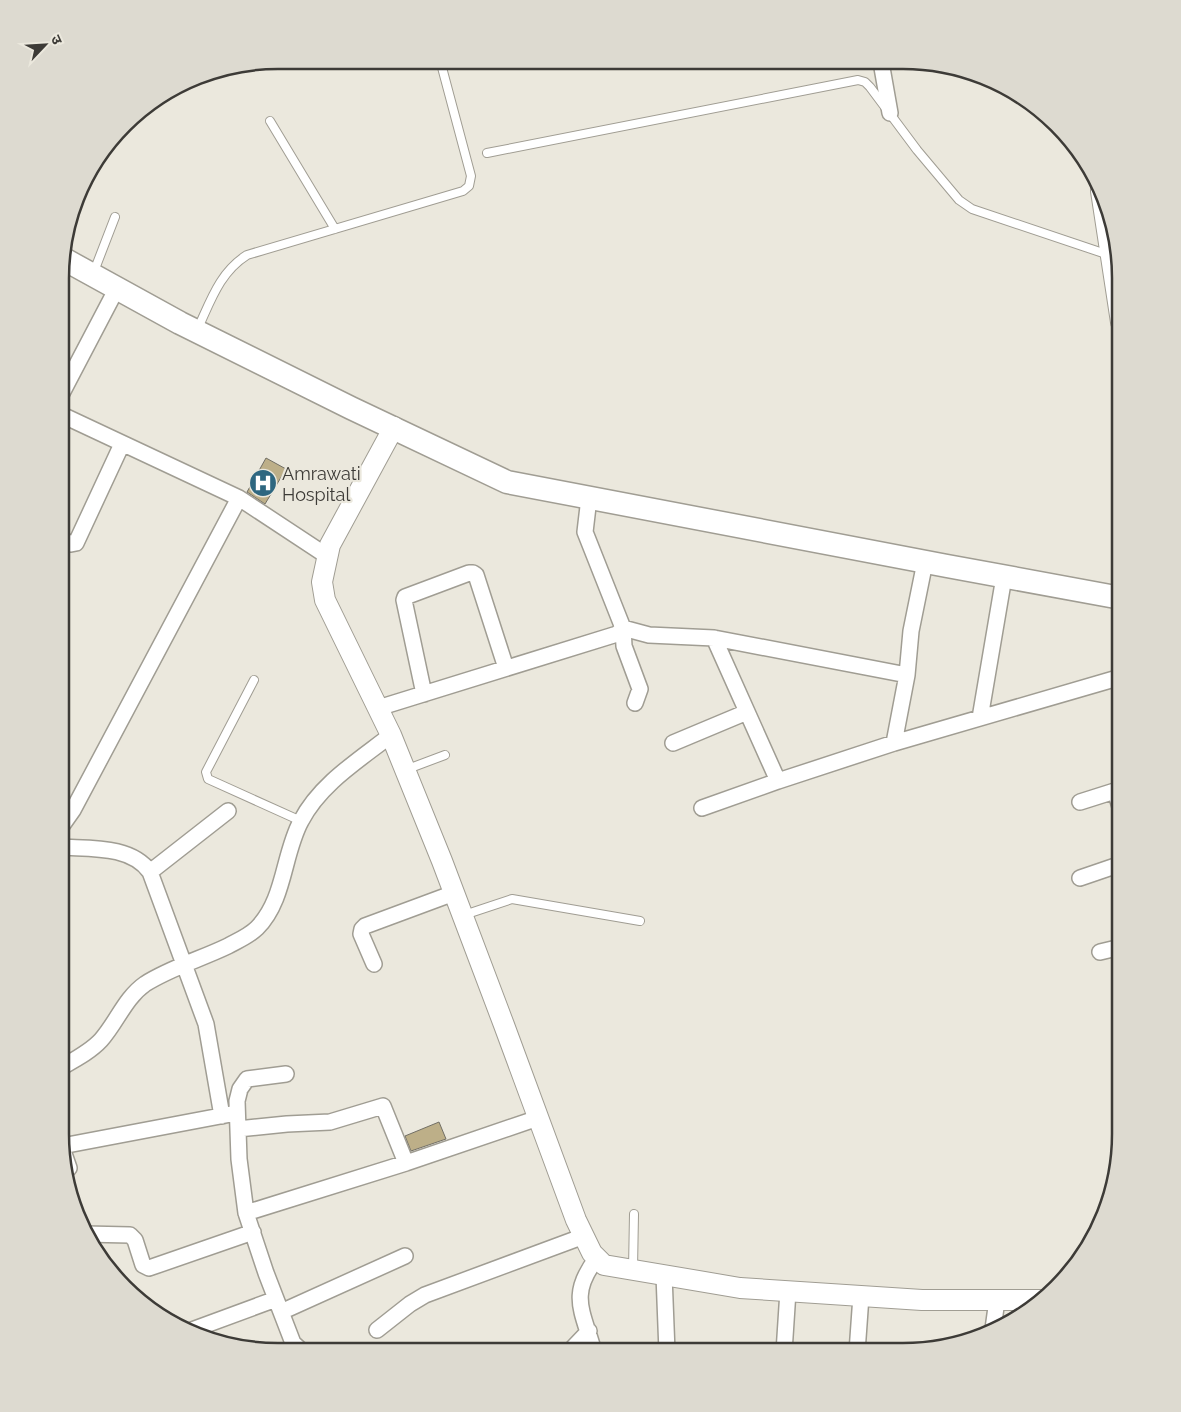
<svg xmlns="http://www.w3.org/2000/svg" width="1181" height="1412" viewBox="0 0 1181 1412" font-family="Raleway,'Noto Sans Devanagari',sans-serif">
  <rect width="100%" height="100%" fill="#ebe8dd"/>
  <path fill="#bdaf88" stroke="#726f65" d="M266 458 286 469 265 504 247 492Z
    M439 1122 446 1139 411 1151 405 1136Z"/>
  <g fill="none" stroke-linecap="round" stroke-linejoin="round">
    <g stroke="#a09d93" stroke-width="10">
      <path id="service" d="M270 121 335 229
        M487 153 858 80 865 82 870 87 917 150 959 200 972 209 1109 255
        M93 274 115 217
        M198 328C211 300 220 272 247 255L463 191 469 186 471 176 440 60
        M254 680 206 772 208 779 301 821
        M405 770 445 755
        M464 915 512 899 640 921
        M633 1269 634 1214"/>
    </g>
    <g stroke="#a09d93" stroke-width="18">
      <path id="minor" d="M881 62 890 113
        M62 393 117 288
        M62 415 239 498 327 556
        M589 498 585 532 623 628 649 635 714 638 778 781 894 743 1121 677
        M61 539 71 544 76 543 122 444
        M714 638 907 675
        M424 694 404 600 405 597 469 573H473L476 575 506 668
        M378 708 617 634 623 628 624 646 640 689 635 703
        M980 718 1004 577
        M673 743 747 712
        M894 743 907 675 911 631 925 562
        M1115 791 1121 810
        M1080 802 1121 789
        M702 808 778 781
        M61 827 73 810 239 498
        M61 847C89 849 131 845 150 872L206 1024 222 1116
        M150 872 228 811
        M1080 878 1121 864
        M1100 952 1121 947
        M374 964 361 934 362 929 365 926 454 893
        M60 1068C74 1060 90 1052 101 1040 117 1022 125 998 145 984 170 968 201 959 228 946 237 941 249 936 257 928 285 900 283 854 301 821 320 784 359 760 391 735
        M286 1074 247 1079 240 1089 237 1101 239 1159 246 1213 266 1273 293 1343 303 1352
        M238 1129 287 1124 330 1122 383 1106 406 1163
        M61 1145 69 1168
        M62 1146 231 1114
        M246 1213 406 1163 538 1118
        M85 1234 130 1235 135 1240 143 1265 149 1268 253 1232
        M664 1275 667 1352
        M281 1312 405 1256
        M993 1329 997 1300
        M192 1330 276 1299
        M377 1330 410 1304 425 1295 584 1236
        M569 1352 589 1331
        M594 1352C583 1311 568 1295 597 1258
        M784 1352 788 1291
        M857 1352 861 1296"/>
    </g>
    <g stroke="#a09d93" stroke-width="22">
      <path id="secondary" d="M1101 191 1121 322
        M394 427 330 545 322 582 325 600 391 735 442 861 504 1025 576 1220 592 1253 604 1265 740 1288 922 1300H1042"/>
    </g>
    <g stroke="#a09d93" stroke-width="25">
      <path id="primary" d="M62 258 180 323 351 408 507 482 947 566 1121 598"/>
    </g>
    <use href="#service" stroke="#fff" stroke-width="8"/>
    <use href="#minor" stroke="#fff" stroke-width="15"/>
    <use href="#secondary" stroke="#fff" stroke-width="20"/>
    <use href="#primary" stroke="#fff" stroke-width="22"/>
  </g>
  <defs>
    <g id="hospital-disc" transform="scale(1.4375)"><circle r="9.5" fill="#2e6780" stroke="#ebe8dd"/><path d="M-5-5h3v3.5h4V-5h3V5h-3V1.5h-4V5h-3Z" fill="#fff"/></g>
  </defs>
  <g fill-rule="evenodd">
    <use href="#hospital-disc" x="263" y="483"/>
  </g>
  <g text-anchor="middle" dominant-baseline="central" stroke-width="4.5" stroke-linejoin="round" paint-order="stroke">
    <g font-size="18" fill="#3d3b37" stroke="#ebe8dd" text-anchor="start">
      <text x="282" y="473">Amrawati<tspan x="282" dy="21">Hospital</tspan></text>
    </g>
  </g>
  <path d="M0 0H1181V1412H0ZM278 69H903A209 209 0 0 1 1112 278V1134A209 209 0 0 1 903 1343H278A209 209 0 0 1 69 1134V278A209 209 0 0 1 278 69Z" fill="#dddad0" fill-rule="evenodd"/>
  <path fill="none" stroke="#3d3b37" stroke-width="2.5" d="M278 69H903A209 209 0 0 1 1112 278V1134A209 209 0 0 1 903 1343H278A209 209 0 0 1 69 1134V278A209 209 0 0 1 278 69Z"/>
  <g transform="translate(45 45) rotate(65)" stroke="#ebe8dd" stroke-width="4" paint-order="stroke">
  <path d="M0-4L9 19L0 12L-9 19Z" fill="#3d3b37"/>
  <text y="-8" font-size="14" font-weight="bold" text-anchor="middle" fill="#3d3b37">उ</text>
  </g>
</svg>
